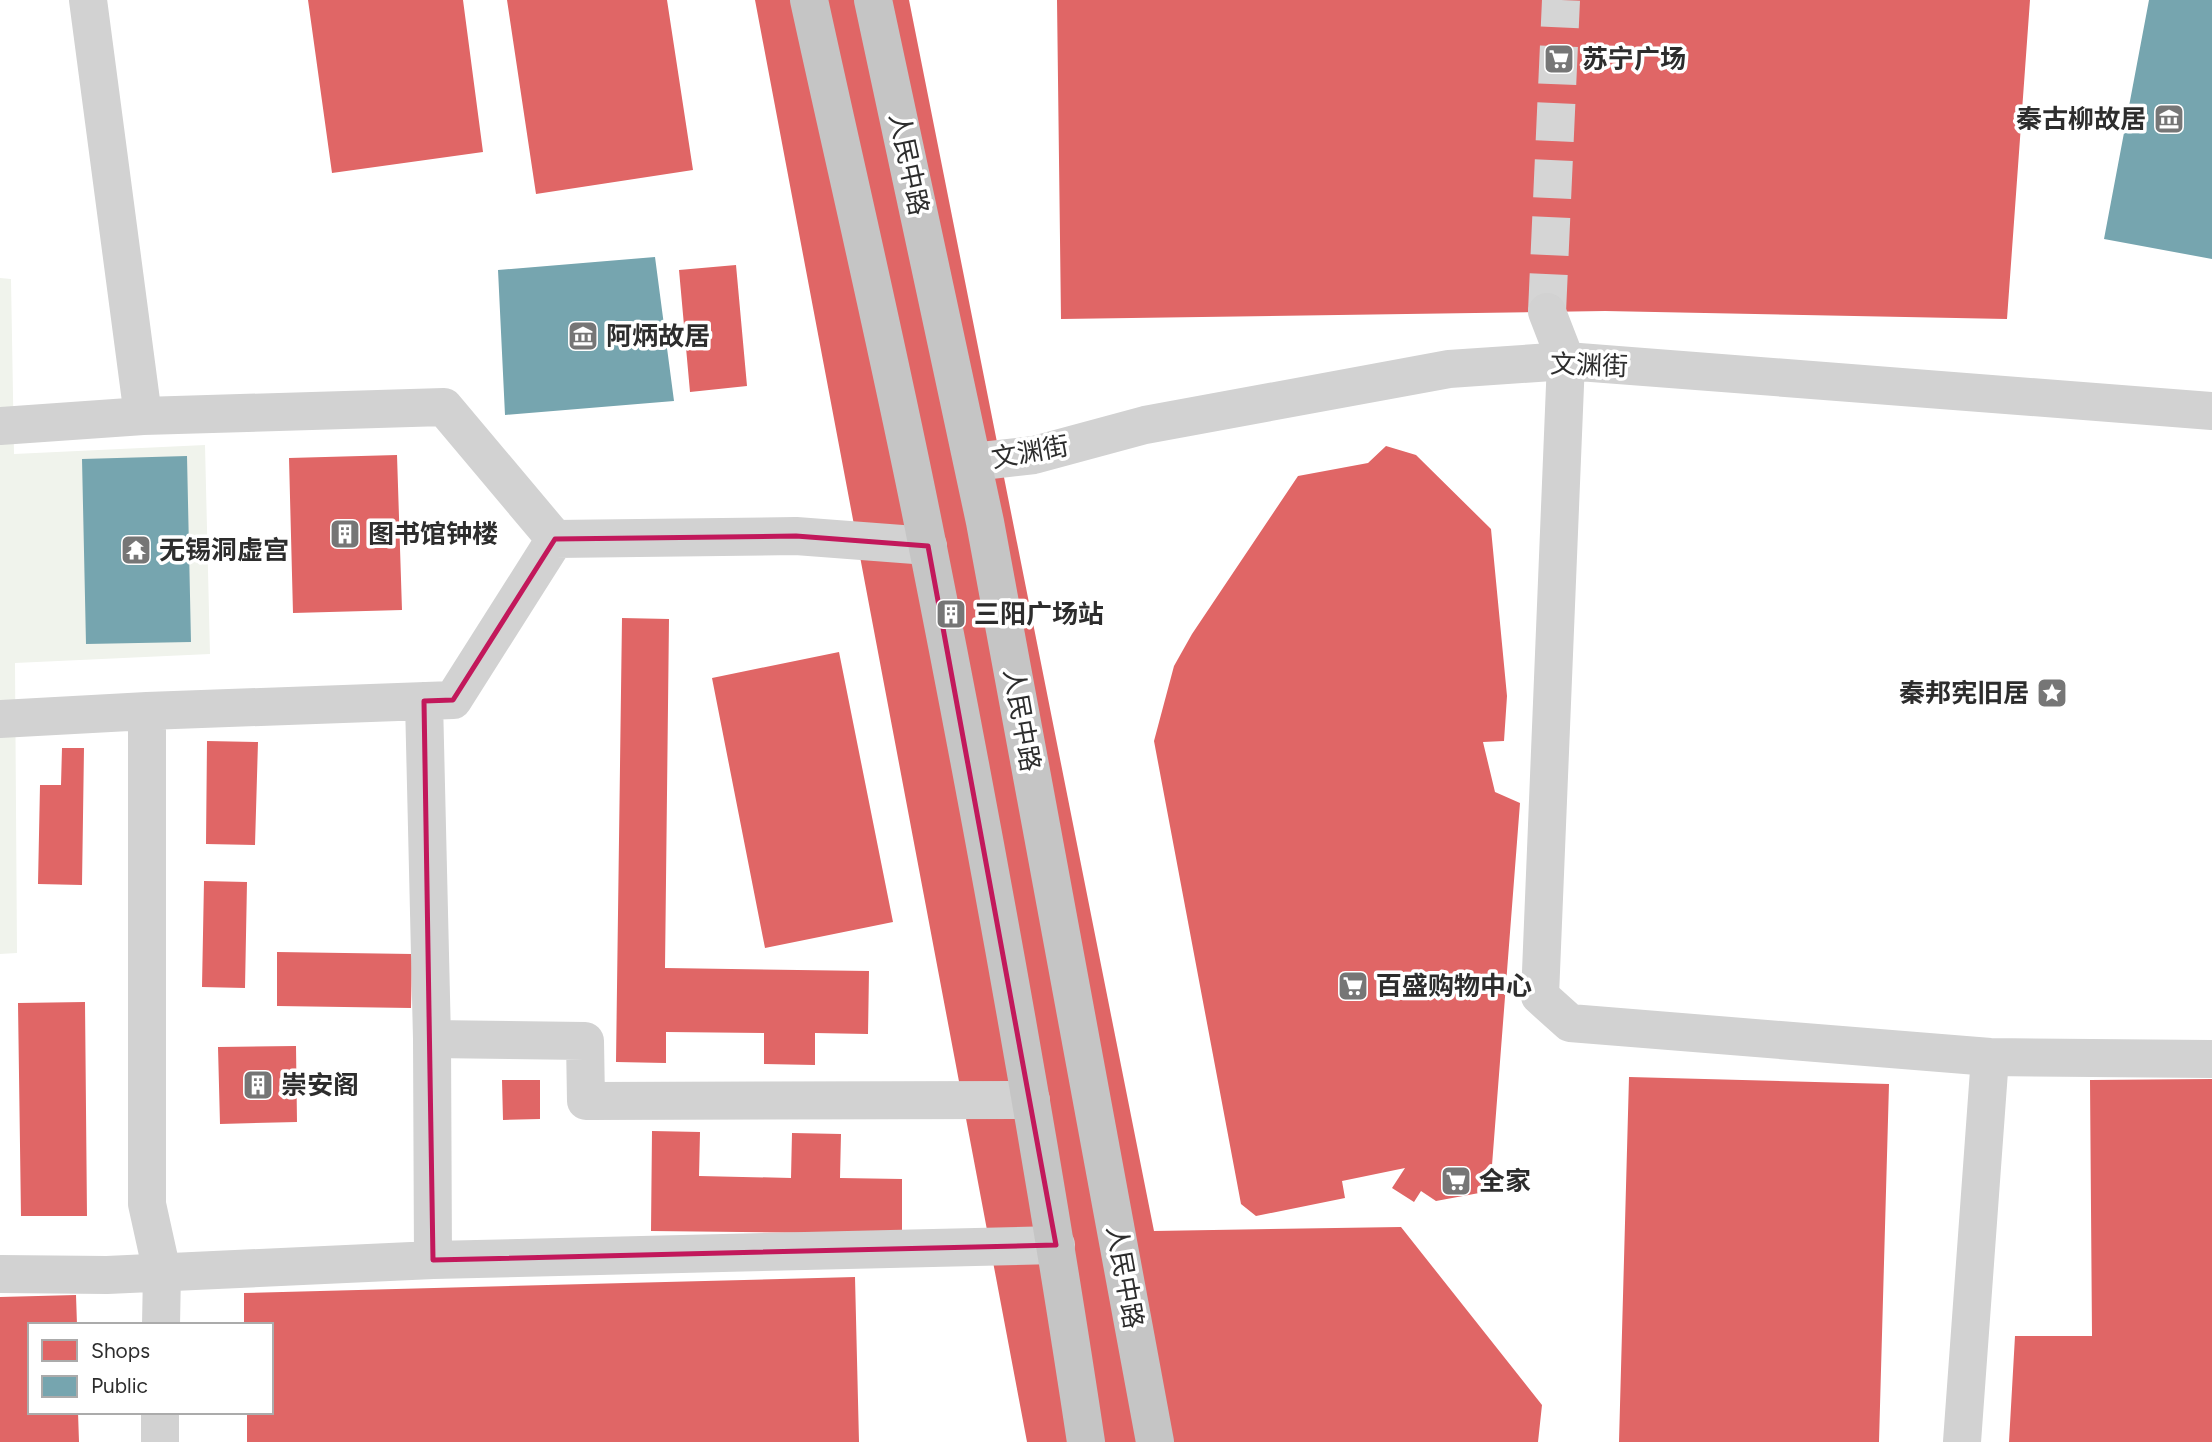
<svg xmlns="http://www.w3.org/2000/svg" width="2212" height="1442" viewBox="0 0 2212 1442" font-family="Figtree,'Noto Sans SC',sans-serif">
  <rect width="100%" height="100%" fill="#fff"/>
  <path fill="#f0f3ec" d="M0 278 11 279 14 454 205 445 210 654 15 663 17 953 0 954Z"/>
  <path fill="#e06666" d="M308 0H463L483 152 332 173Z
    M507 0H667L693 170 536 194Z
    M755 0H909L1154 1231 1401 1227 1542 1405 1538 1442H1027Z
    M1057 0H2030L2007 319 1605 311 1061 319Z
    M736 265 747 386 690 392 679 270Z
    M1386 446 1416 455 1491 529 1507 696 1504 741 1483 742 1495 792 1520 803 1490 1191 1436 1201 1421 1191 1414 1202 1392 1188 1405 1168 1342 1181 1345 1198 1256 1216 1241 1204 1154 741 1174 666 1192 634 1298 476 1368 463Z
    M397 455 402 610 293 613 289 458Z
    M622 618 669 619 665 968 869 971 868 1034 815 1033V1065L764 1064V1033L666 1032V1063L616 1062Z
    M839 652 893 922 765 948 712 678Z
    M207 741 258 742 255 845 206 844Z
    M62 748H84L82 885 38 884 40 785H61Z
    M204 881 247 882 245 988 202 987Z
    M277 952 412 954 411 1008 277 1006Z
    M85 1002 87 1216H21L18 1003Z
    M296 1046 297 1122 220 1124 218 1047Z
    M1629 1077 1889 1084 1879 1442H1619Z
    M2212 1079V1442H2009L2015 1336H2092L2090 1080Z
    M502 1080H540V1119L503 1120Z
    M652 1131 700 1132 699 1176 791 1178 792 1133 841 1134 840 1178 902 1179V1234L651 1231Z
    M855 1277 859 1442H247V1412H271V1325H244V1293Z
    M76 1295 77 1325H30V1412H78L79 1442H0V1297Z"/>
  <path fill="#76a5af" d="M2149 0H2212V259L2104 239Z
    M655 257 674 401 505 415 498 270Z
    M187 456 191 642 86 644 82 459Z"/>
  <g fill="none" stroke-linecap="round" stroke-linejoin="round">
    <path stroke="#d5d5d5" stroke-width="38" stroke-dasharray="38 19" stroke-linecap="butt" d="M1547 312 1561 0"/>
    <path stroke="#d2d2d2" stroke-width="38" d="M88 0 143 416
      M1547 312 1566 361 1540 996 1570 1023 1990 1057 2212 1059
      M0 426 143 416 444 407 555 539 796 536 928 546
      M973 462 1034 455 1145 425 1449 369 1566 361 2212 411
      M424 701 432 1039 433 1260
      M147 711V1204L162 1272 161 1325
      M0 719 147 711 453 700 555 539
      M432 1039 585 1041 586 1101 1031 1100
      M0 1274 107 1275 433 1260 1056 1245
      M160 1442V1412
      M1962 1442 1990 1057"/>
    <path stroke="#c5c5c5" stroke-width="38" d="M809 0C849 183 892 365 928 548 987 845 1041 1143 1086 1442
      M873 0 985 522 1155 1442"/>
  </g>
  <path fill="none" stroke="#c2185b" stroke-width="5" stroke-linejoin="round" d="M796 536 928 546 1056 1245 433 1260 424 701 453 700 555 539Z"/>
  <defs>
    <g id="supermarket-square" transform="scale(1.575)"><rect x="-9" y="-9" width="18" height="18" rx="4" fill="#767676" stroke="#fff"/><path d="M-6-5.5h2.5l.6 2H6L4.5 2H-2.5L-4.4-4H-6ZM-1.5 3.2a1.3 1.3 0 1 0 .1 0ZM3 3.2a1.3 1.3 0 1 0 .1 0Z" fill="#fff"/></g>
    <g id="museum-square" transform="scale(1.575)"><rect x="-9" y="-9" width="18" height="18" rx="4" fill="#767676" stroke="#fff"/><path d="M0-6L6-3V-2H-6V-3ZM-5-1h2V3h-2ZM-1-1h2V3h-2ZM3-1h2V3H3ZM-6 4H6V6H-6Z" fill="#fff"/></g>
    <g id="building-square" transform="scale(1.575)"><rect x="-9" y="-9" width="18" height="18" rx="4" fill="#767676" stroke="#fff"/><path d="M-4-6H4V6H1V3H-1V6H-4ZM-2.5-4.3h1.7v1.8h-1.7ZM.8-4.3h1.7v1.8H.8ZM-2.5-1h1.7V.8h-1.7ZM.8-1h1.7V.8H.8Z" fill="#fff"/></g>
    <g id="temple-square" transform="scale(1.575)"><rect x="-9" y="-9" width="18" height="18" rx="4" fill="#767676" stroke="#fff"/><path d="M0-6L5-2H3V0L6.5 2.5H4V6H1.5V3h-3V6H-4V2.5H-6.5L-3 0V-2H-5Z" fill="#fff"/></g>
    <g id="sight-square" transform="scale(1.575)"><rect x="-9" y="-9" width="18" height="18" rx="4" fill="#767676" stroke="#fff"/><path d="M0-6L1.8-2.2L6-1.7L2.9 1.2L3.7 5.4L0 3.3L-3.7 5.4L-2.9 1.2L-6-1.7L-1.8-2.2Z" fill="#fff"/></g>
  </defs>
  <g fill-rule="evenodd">
    <use href="#supermarket-square" x="1559" y="59"/>
    <use href="#museum-square" x="2169" y="119"/>
    <use href="#museum-square" x="583" y="336"/>
    <use href="#building-square" x="345" y="534"/>
    <use href="#temple-square" x="136" y="550"/>
    <use href="#building-square" x="951" y="614"/>
    <use href="#sight-square" x="2052" y="693"/>
    <use href="#supermarket-square" x="1353" y="986"/>
    <use href="#building-square" x="258" y="1085"/>
    <use href="#supermarket-square" x="1456" y="1181"/>
  </g>
  <g text-anchor="middle" dominant-baseline="central" stroke-width="7" stroke-linejoin="round" paint-order="stroke">
    <g font-size="26" font-weight="bold" fill="#2d2d2d" stroke="#fff" text-anchor="start">
      <text x="1582" y="59">苏宁广场</text>
      <text x="2146" y="119" text-anchor="end">秦古柳故居</text>
      <text x="606" y="336">阿炳故居</text>
      <text x="368" y="534">图书馆钟楼</text>
      <text x="159" y="550">无锡洞虚宫</text>
      <text x="974" y="614">三阳广场站</text>
      <text x="2029" y="693" text-anchor="end">秦邦宪旧居</text>
      <text x="1376" y="986">百盛购物中心</text>
      <text x="281" y="1085">崇安阁</text>
      <text x="1479" y="1181">全家</text>
    </g>
    <g font-size="26" fill="#2d2d2d" stroke="#fff">
      <text transform="translate(909 164) rotate(78)">人民中路</text>
      <text transform="translate(1589 365) rotate(2)">文渊街</text>
      <text transform="translate(1030 452) rotate(-10)">文渊街</text>
      <text transform="translate(1022 720) rotate(80)">人民中路</text>
      <text transform="translate(1125 1277) rotate(80)">人民中路</text>
    </g>
  </g>
  <rect x="28" y="1323" width="245" height="91" fill="#ffffff" stroke="#ababab" stroke-width="2"/>
  <rect x="42" y="1340" width="35" height="21" fill="#e06666" stroke="#ababab" stroke-width="2"/>
  <text x="91" y="1358" font-size="21" fill="#2d2d2d">Shops</text>
  <rect x="42" y="1376" width="35" height="21" fill="#76a5af" stroke="#ababab" stroke-width="2"/>
  <text x="91" y="1393" font-size="21" fill="#2d2d2d">Public</text>
</svg>
